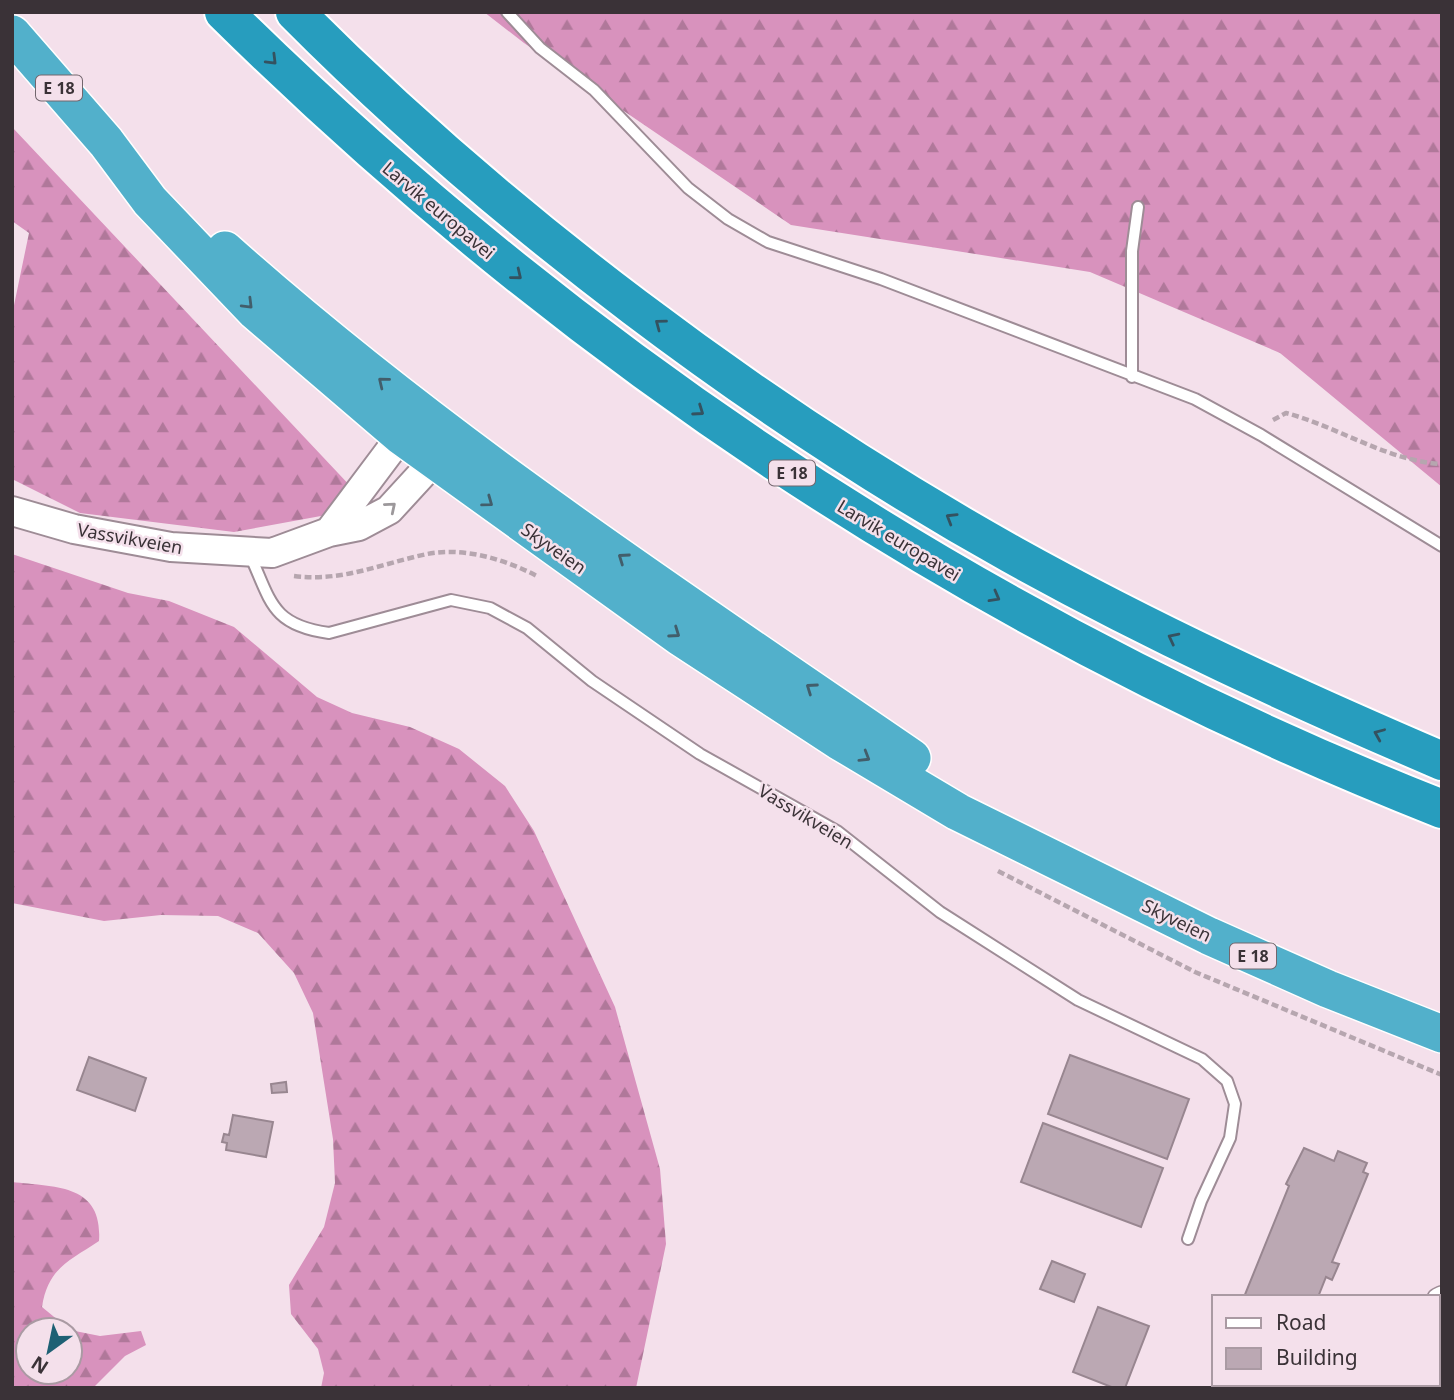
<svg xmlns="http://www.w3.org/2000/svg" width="1454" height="1400" viewBox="0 0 1454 1400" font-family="'Noto Sans',sans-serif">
  <defs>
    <pattern id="forest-firs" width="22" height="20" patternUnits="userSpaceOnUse" patternTransform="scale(1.75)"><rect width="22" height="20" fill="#d892bd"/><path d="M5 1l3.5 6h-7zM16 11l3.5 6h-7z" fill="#b0789a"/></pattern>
  </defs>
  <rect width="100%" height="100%" fill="#f4e0eb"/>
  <path fill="url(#forest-firs)" d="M484 12H1442V487L1280 353 1090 272 791 225 524 43Z
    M12 127 370 507 234 532 80 513 12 479V315L29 233 12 221Z
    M12 554 128 593 169 601 234 627 317 697 352 713 410 727 459 749 505 786 534 831 615 1007 660 1169 666 1244 636 1388H321L324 1373 318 1349 291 1314 289 1285 324 1227 335 1183 333 1139 313 1013 294 973 258 933 218 916 161 915 104 921 12 903Z
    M12 1182C56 1187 103 1184 99 1241 69 1261 48 1268 42 1307L70 1330H28V1372H70V1330L100 1336 141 1331 146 1345 125 1356 93 1388H12Z"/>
  <path fill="#bba8b3" stroke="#988690" stroke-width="2" d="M1070 1055 1189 1099 1167 1159 1048 1114Z
    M89 1057 146 1078 135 1111 77 1090Z
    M286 1082 287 1092 272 1093 271 1084Z
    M233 1115 273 1122 266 1157 226 1150 227 1143 222 1142 224 1134 229 1135Z
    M1043 1123 1163 1168 1141 1227 1021 1182Z
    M1304 1148 1334 1161 1338 1151 1367 1163 1363 1172 1368 1174 1332 1262 1339 1264 1332 1280 1326 1277 1318 1297H1244L1289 1186 1286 1184Z
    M1052 1261 1085 1274 1074 1302 1040 1289Z
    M1098 1307 1149 1326 1125 1388H1114L1073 1372Z
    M1442 1315V1371L1438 1359V1316Z"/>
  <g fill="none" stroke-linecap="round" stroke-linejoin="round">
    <g stroke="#9e8c96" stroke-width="14">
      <path id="service" d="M507 12 540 48 594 90 688 188 728 219 768 242 881 279 1195 399 1261 435 1442 546
        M1132 377V251L1138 207
        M249 553C271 600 270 625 329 633L451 600 490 608 527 628 592 681 700 754 837 831 940 912 1078 1000 1202 1059 1227 1081 1235 1104 1230 1138 1201 1201 1188 1239"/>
    </g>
    <g stroke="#9e8c96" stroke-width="24">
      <path id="minor" d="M1438 1299 1442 1297
        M1379 1388 1381 1384"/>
    </g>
    <g stroke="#9e8c96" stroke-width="32">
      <path id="tertiary" d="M12 511 74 529 171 547 272 553 329 532 359 526 389 510 434 461 436 425 401 436 329 532"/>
    </g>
    <g stroke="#fff" stroke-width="40">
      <path id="trunk" d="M12 34 106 142 150 201 255 311 401 436 680 637 839 741 958 812 1209 936 1328 989 1442 1034
        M225 250C438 440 677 597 912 758"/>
    </g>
    <g stroke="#fff" stroke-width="42">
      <path id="motorway" d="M224 12C577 360 980 627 1442 809
        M295 12C500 218 757 412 1011 554 1151 632 1295 698 1442 761"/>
    </g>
    <path stroke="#b6a6af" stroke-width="4.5" stroke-dasharray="7 3.5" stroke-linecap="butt" d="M1273 420 1286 413C1339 427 1387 461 1442 464
      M294 576C343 582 380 564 427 554 464 547 504 559 537 576
      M998 871 1195 972 1442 1075"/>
    <use href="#service" stroke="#fff" stroke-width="10"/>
    <use href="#minor" stroke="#fff" stroke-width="21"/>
    <use href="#tertiary" stroke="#fff" stroke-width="28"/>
    <use href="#trunk" stroke="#52b0cb" stroke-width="37"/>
    <use href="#motorway" stroke="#279dbe" stroke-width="38"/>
  </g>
  <defs><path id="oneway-chevron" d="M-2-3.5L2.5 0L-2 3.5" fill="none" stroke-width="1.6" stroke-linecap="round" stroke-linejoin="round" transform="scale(1.75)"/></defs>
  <g stroke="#345260">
    <use href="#oneway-chevron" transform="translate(272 60) rotate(45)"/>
    <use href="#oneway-chevron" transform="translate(517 275) rotate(39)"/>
    <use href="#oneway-chevron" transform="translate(660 324) rotate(-143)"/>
    <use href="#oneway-chevron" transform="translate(699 411) rotate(35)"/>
    <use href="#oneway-chevron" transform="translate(951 518) rotate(-149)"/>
    <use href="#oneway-chevron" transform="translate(995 597) rotate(29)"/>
    <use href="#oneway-chevron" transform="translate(1173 638) rotate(-153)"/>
    <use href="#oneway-chevron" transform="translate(1379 734) rotate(-157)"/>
  </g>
  <g stroke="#425e6b">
    <use href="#oneway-chevron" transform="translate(248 304) rotate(45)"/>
    <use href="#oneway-chevron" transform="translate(383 382) rotate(-141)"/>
    <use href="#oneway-chevron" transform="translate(488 502) rotate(36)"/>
    <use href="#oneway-chevron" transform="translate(623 558) rotate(-145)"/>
    <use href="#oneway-chevron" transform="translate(675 633) rotate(35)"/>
    <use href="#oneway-chevron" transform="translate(811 688) rotate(-145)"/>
    <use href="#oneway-chevron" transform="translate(865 757) rotate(31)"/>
  </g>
  <use stroke="#9c989b" href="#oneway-chevron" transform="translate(391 507) rotate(-40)"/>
  <g text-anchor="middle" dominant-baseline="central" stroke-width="5" stroke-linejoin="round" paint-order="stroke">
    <g fill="#f4e0eb" stroke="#72666d" stroke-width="2">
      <rect x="36" y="75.5" width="46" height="25" rx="5"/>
      <rect x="769" y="460.5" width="46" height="25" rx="5"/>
      <rect x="1230" y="943.5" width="46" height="25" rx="5"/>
    </g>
    <g font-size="16" font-weight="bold" fill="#3a3237">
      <text x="59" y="88">E 18</text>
      <text x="792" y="473">E 18</text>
      <text x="1253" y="956">E 18</text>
    </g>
    <g font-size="18" fill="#3a3237" stroke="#f4e0eb">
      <text transform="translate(439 210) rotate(40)">Larvik europavei</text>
      <text transform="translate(130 538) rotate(10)">Vassvikveien</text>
      <text transform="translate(899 540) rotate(31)">Larvik europavei</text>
      <text transform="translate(554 548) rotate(35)">Skyveien</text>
      <text transform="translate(806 816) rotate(31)">Vassvikveien</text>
      <text transform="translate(1177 920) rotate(26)">Skyveien</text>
    </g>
  </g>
  <rect width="1454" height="1400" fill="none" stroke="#3a3237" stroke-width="28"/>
  <rect x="1212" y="1295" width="228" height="91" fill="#f4e0eb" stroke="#aa9aa3" stroke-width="2"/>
  <rect x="1226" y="1318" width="35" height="10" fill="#ffffff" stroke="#aa9aa3" stroke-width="2"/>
  <text x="1276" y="1330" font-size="21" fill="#3a3237">Road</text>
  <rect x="1226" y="1348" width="35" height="21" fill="#bba8b3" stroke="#aa9aa3" stroke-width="2"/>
  <text x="1276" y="1365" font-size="21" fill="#3a3237">Building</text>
  <g transform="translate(49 1351) rotate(213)"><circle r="33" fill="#f4e0eb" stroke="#aa9aa3" stroke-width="2"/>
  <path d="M0-5L12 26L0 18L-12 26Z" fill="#1e6074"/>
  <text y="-10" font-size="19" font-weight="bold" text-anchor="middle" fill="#3a3237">N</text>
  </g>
</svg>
